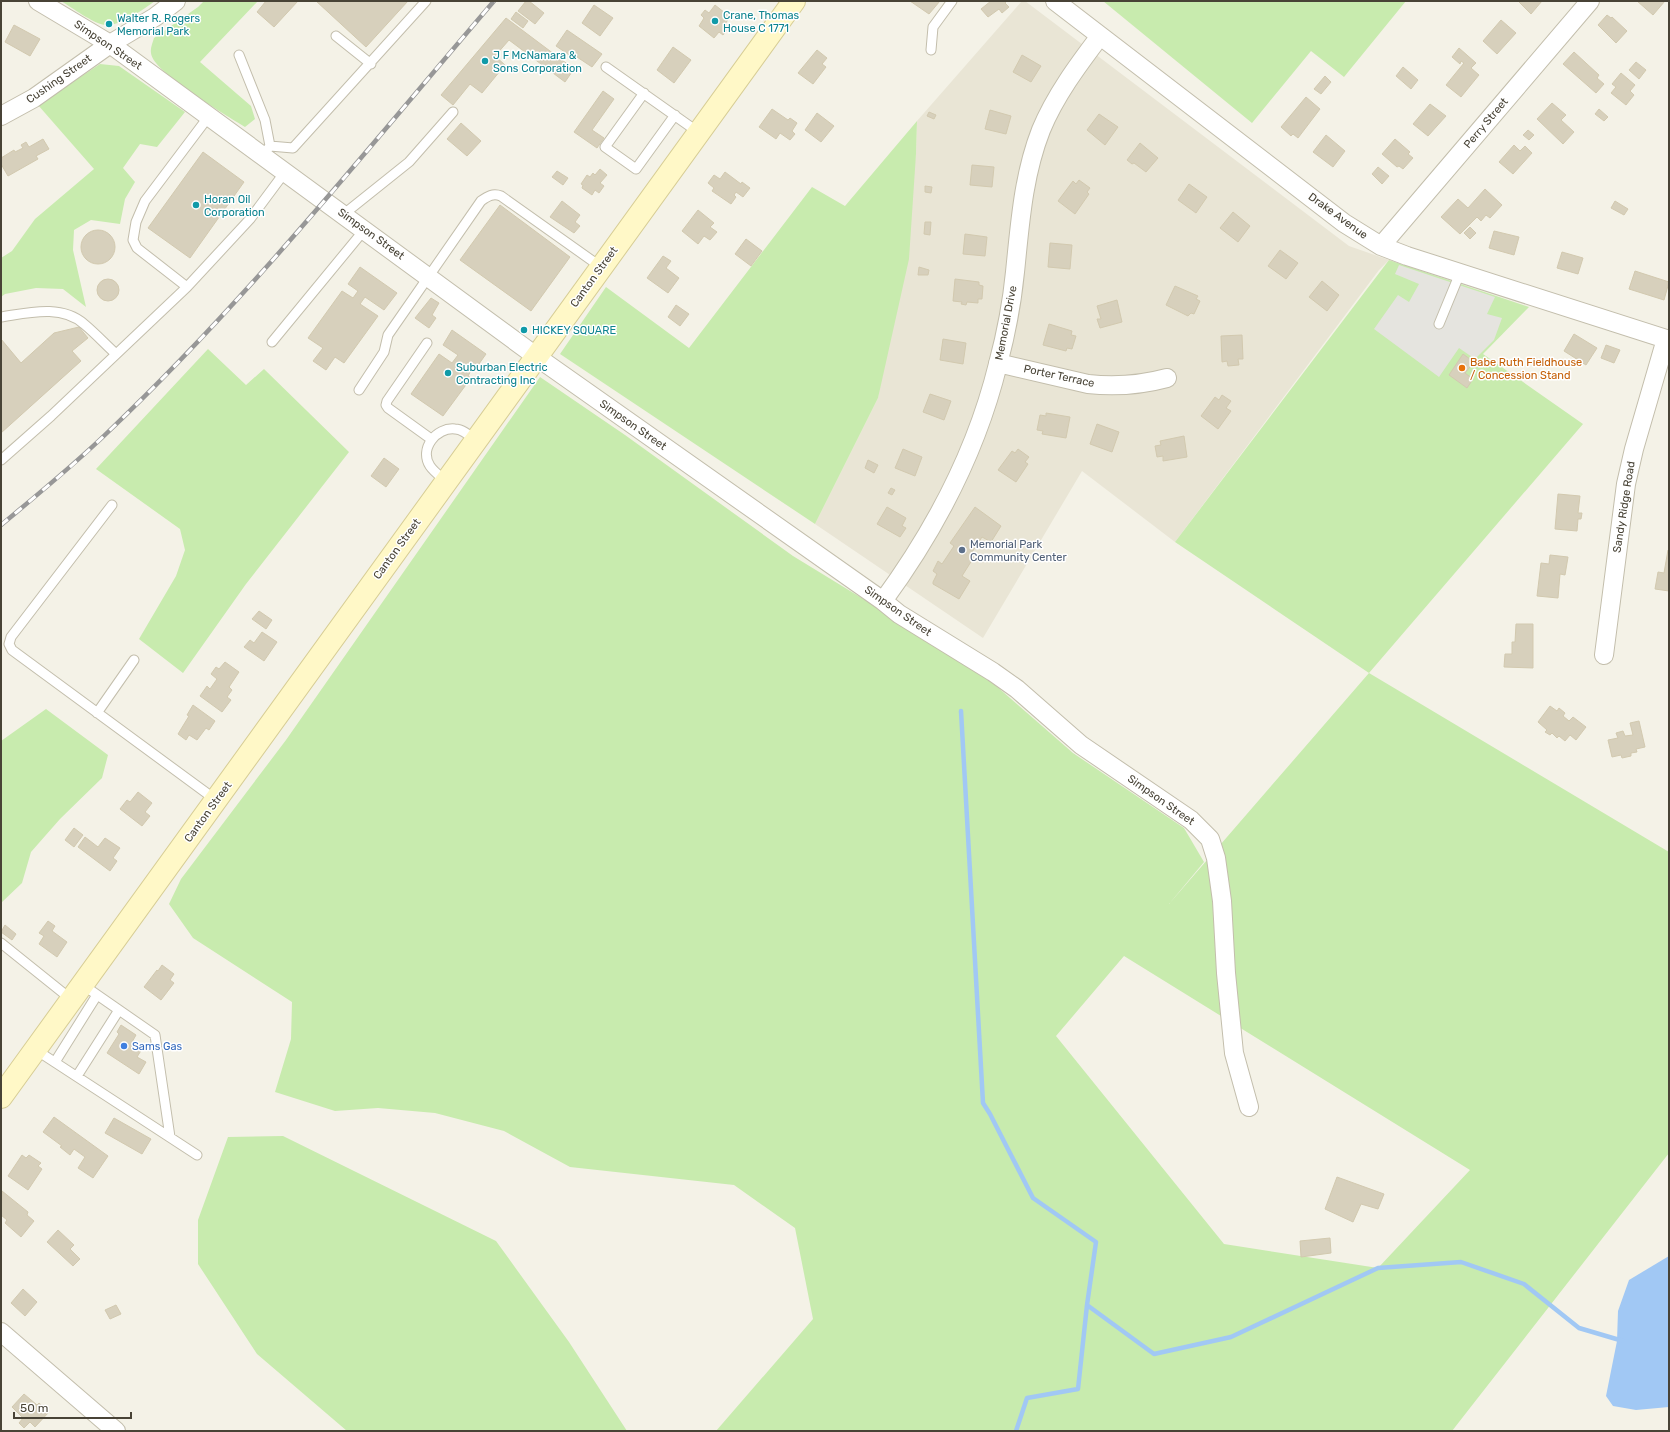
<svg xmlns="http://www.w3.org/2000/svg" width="1670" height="1432" viewBox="0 0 1670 1432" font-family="Rubik,sans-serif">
  <rect width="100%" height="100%" fill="#f4f2e7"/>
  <path fill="#e9e5d5" d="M1022 1H1025L1349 246 1389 260 1379 270 1175 542 1082 471 983 638 815 524 878 398 916 154 917 121Z"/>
  <path fill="#c8ebae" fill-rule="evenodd" d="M61 1H155C144 9 119 27 105 25 92 23 73 8 61 1Z
    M204 1H258L200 62 251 106 255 119 245 127C228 116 152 72 151 53 150 48 153 42 154 38L198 7Z
    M1103 1H1406L1344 77 1311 51 1252 123Z
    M100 64 119 66 185 112 157 147 140 144 123 168 135 182 125 199 120 224 91 220 74 230 73 250 86 307 63 289 36 288 5 294 1 297V258L12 251 35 219 94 169 38 105Z
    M917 121 916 154 909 259 878 398 815 524 560 354 606 287 689 348 812 187 845 206Z
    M1389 260 1529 307 1483 354 1583 424 1369 673 1669 852V1153L1452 1431H716L813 1319 795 1228 734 1185 570 1167 504 1131 435 1113 378 1108 335 1111 275 1092 291 1039 292 1002 193 938 169 904 181 879 286 740 540 377 625 435 793 556 896 619 994 684 1073 753 1184 828 1204 862 1169 904 1369 673 1175 542ZM1124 956 1470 1170 1378 1268 1224 1244 1056 1036Z
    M208 349 246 385 264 369 349 452 246 584 183 673 139 639 176 576 185 550 180 529 96 469Z
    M46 709 108 755 102 778 60 819 31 852 22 883 1 903V741Z
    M283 1136 496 1241 569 1342 627 1431H347L257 1354 198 1264V1220L228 1137Z"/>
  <path fill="#e5e4df" d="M1399 265 1495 297 1487 314 1502 318 1494 340 1475 359 1459 348 1439 377 1374 329 1398 295 1409 302 1419 284 1395 274Z"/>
  <path fill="#a1c8f4" d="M1669 1256V1407L1636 1410 1613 1406 1606 1396 1617 1341 1618 1311 1629 1280Z"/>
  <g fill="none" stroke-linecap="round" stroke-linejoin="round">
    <path stroke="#a1c8f4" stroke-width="4.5" d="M961 711 983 1103 990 1114 1033 1198 1096 1242 1087 1305
      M1016 1431 1027 1398 1078 1389 1087 1305 1154 1354 1231 1337 1378 1268 1461 1262 1524 1284 1579 1328 1623 1341"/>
  </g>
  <path fill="#d7d0bc" stroke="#d2c9af" d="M266 1H298L274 27 257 12Z
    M316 1H408L366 47Z
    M526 1H529L544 13 535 24 518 11Z
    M910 1H940L929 14Z
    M991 1H1007L1005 3 1009 7 1002 13 999 9 988 17 981 9Z
    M1518 1H1542L1531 14Z
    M1637 1H1665L1653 15Z
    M594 5 613 18 600 36 582 23Z
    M715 5 730 17 725 24 729 27 723 35 719 32 714 38 699 26 704 18 701 15 705 10 709 13Z
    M516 12 528 21 523 28 511 19Z
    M1607 15 1611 18 1612 17 1627 31 1616 43 1598 25Z
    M506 18 574 69 565 82 509 40 495 56 505 65 482 93 470 84 453 105 441 95Z
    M1501 20 1516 33 1497 54 1483 41Z
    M14 25 40 39 30 56 5 42Z
    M567 30 602 54 592 67 577 57 575 59 556 46Z
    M673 47 691 60 674 83 657 70Z
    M1459 48 1476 63 1471 68 1479 75 1461 97 1446 85 1464 63 1461 61 1460 64 1452 57Z
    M817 50 827 58 822 64 826 67 813 84 798 73Z
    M1574 52 1599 75 1597 78 1604 84 1596 93 1563 64Z
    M1022 55 1041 66 1031 82 1013 72Z
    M1636 62 1646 70 1639 79 1629 70Z
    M1403 67 1418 80 1411 89 1396 76Z
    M1621 73 1635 85 1630 91 1634 95 1626 105 1611 93 1616 87 1612 84Z
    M1325 76 1331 82 1321 94 1314 89Z
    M603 91 614 99 592 130 604 138 597 148 574 132Z
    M1306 97 1320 109 1298 138 1293 134 1291 136 1281 127Z
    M1552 103 1566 115 1561 120 1574 132 1563 144 1537 119Z
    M1430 104 1446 116 1428 136 1413 124Z
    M772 109 788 120 790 118 797 123 792 131 795 134 790 140 780 133 776 139 759 127Z
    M1599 109 1608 117 1604 121 1595 114Z
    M990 110 1011 116 1006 134 985 129Z
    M929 112 936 115 934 119 927 116Z
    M817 113 834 126 821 142 805 130Z
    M1099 114 1118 127 1105 145 1087 130Z
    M461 123 481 141 467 156 447 139Z
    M1528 130 1534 135 1529 140 1523 135Z
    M1326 135 1345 151 1333 167 1313 152Z
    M43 139 49 149 36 156 38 159 8 176 1 164V158L14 150 15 152 23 148 21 145 26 142 29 147Z
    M1395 139 1410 152 1408 154 1413 158 1403 169 1399 166 1397 167 1382 154Z
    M1140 143 1158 158 1146 172 1134 163 1132 164 1127 160Z
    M1514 145 1520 151 1525 146 1532 153 1513 174 1499 162Z
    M203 152 244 182 190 258 148 228Z
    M972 165 994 167 992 187 970 185Z
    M1378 167 1389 176 1382 184 1372 174Z
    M600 169 607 175 600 183 604 186 599 193 595 190 592 195 582 188 583 185 581 184 587 175 590 177 593 173 595 175Z
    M557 171 568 178 563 185 552 177Z
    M725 172 741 184 742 182 750 188 743 197 736 192 734 195 736 197 731 204 712 191 714 188 708 183 714 175 720 179Z
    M1079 180 1090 188 1087 192 1089 194 1075 214 1058 201 1073 181 1076 184Z
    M1189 184 1207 197 1196 213 1178 200Z
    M925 186 932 187 931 193 925 192Z
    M1485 189 1502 205 1490 218 1486 215 1481 221 1477 217 1460 234 1441 217 1458 199 1468 208Z
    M562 201 580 215 575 222 580 226 574 233 550 217Z
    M1615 201 1628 209 1624 215 1611 208Z
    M500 205 570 257 531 311 460 260Z
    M698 210 714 223 710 227 717 232 710 240 704 236 698 244 682 231Z
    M1233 212 1250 226 1238 242 1220 228Z
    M925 222H931L930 235 924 234Z
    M1470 227 1476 233 1470 239 1464 233Z
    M81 247a17 17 0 1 1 34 0a17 17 0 1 1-34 0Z
    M1494 231 1519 237 1514 255 1489 248Z
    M965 234 987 237 985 256 963 254Z
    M746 239 762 251 751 266 735 254Z
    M1050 243 1072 245 1070 269 1048 267Z
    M1280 250 1298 263 1286 279 1268 266Z
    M1562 252 1583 258 1578 274 1557 268Z
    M663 256 671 261 666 268 679 278 668 293 647 278Z
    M360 267 397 293 384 310 365 297 360 304 378 316 344 363 335 357 326 370 313 361 323 348 308 338 342 291 353 298 358 291 348 284Z
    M919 267 929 270 928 275H918Z
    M1635 271 1669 282 1664 300 1629 289Z
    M955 279 979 282V285L983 286 982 299H978V303L967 302 966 305 961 304 962 302 953 301Z
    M97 290a11 11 0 1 1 22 0a11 11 0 1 1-22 0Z
    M1322 281 1339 295 1327 311 1309 297Z
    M1175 286 1198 296 1196 299 1200 301 1194 314 1191 313 1188 316 1166 305Z
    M431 298 439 303 432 315 436 318 429 328 415 318Z
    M1117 300 1122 322 1100 328 1097 319H1101L1097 306Z
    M676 305 689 314 680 326 668 317Z
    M1049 324 1072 331 1071 335 1076 336 1072 349 1067 348 1066 351 1043 345Z
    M79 327 88 338 72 351 81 361 1 433V339L21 363 54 333Z
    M452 330 486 354 474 371 472 369 468 376 471 378 443 416 411 394 439 354 452 363 458 355 443 345Z
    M1574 334 1597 348 1586 365 1564 351Z
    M1242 335 1243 359H1238L1239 365 1228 366 1227 361 1222 362 1221 336Z
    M943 339 966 343 963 364 940 360Z
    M1606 345 1620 350 1614 363 1601 358Z
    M1463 354 1474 362 1465 373 1473 379 1467 388 1449 375Z
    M930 394 951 401 944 420 923 412Z
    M1222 395 1231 401 1226 408 1231 411 1218 429 1201 416 1215 397 1219 400Z
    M1046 413 1070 417 1066 438 1042 434 1043 431 1037 430 1040 415 1046 416Z
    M1097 424 1119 432 1112 452 1090 444Z
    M1184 436 1187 457 1163 461V456L1157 457 1155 446 1161 445 1160 441Z
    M903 449 922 457 915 476 895 468Z
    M1018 449 1029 457 1025 462 1028 464 1016 482 998 470 1012 451 1015 453Z
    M384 458 399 469 386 487 371 476Z
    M868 460 878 465 874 473 865 468Z
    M891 488 895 490 892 495 888 493Z
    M1558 494 1580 496 1578 513H1582L1581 519H1578L1577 531 1555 529Z
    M887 507 906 518 902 526 906 528 900 537 877 524Z
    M975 507 1001 526 991 542 982 537 970 555 974 557 962 576 970 581 959 599 933 584V582L937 574 933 571 938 561 942 564 954 546 950 543Z
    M1668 550H1669V591L1655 589 1658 572 1664 573Z
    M1550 555 1568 557 1565 575 1560 574 1558 598 1537 596 1541 563 1549 564Z
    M259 611 272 620 266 629 252 619Z
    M1516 624H1533V668L1504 667 1505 654H1512V642H1515Z
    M262 632 277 642 264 661 244 647 250 640 254 643Z
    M225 662 239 672 229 687 232 690 227 697 231 700 222 712 200 696 207 686 210 689 217 679 211 674 216 667 219 669Z
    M193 705 215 721 209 730 206 728 197 740 189 735 186 740 178 734 189 716 187 715Z
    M1550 706 1557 711 1559 708 1565 713 1563 716 1569 721 1573 717 1586 727 1576 740 1570 735 1565 741 1559 736 1557 738 1552 733 1550 735 1545 732 1547 730 1538 722Z
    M1639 721 1645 747 1636 749 1637 752 1631 753V756L1622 758 1621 755 1612 757 1608 740 1618 738 1616 733 1623 731 1625 736 1633 735 1630 723Z
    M138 792 152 803 145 812 150 816 142 826 120 809 127 800 130 802Z
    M74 828 83 835 74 847 65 840Z
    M85 837 98 847 105 838 120 848 113 858 117 861 110 871 78 847Z
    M48 921 55 926 52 931 67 942 57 957 39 944 44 936 39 933Z
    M5 925 16 934 12 940 1 932Z
    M162 965 174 974 170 980 174 983 161 1000 144 987 157 970 158 971Z
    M121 1025 136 1035 132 1042 142 1049 137 1057 146 1062 139 1074 107 1053 119 1034 117 1032Z
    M54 1117 108 1156 93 1178 78 1168 85 1157 74 1149 70 1155 60 1147 62 1146 43 1132Z
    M114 1118 151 1139 142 1154 105 1133Z
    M22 1155 26 1158 29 1155 41 1163 38 1166 42 1169 28 1190 8 1176Z
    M1337 1177 1384 1194 1378 1209 1361 1204 1353 1222 1325 1209Z
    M2 1191 28 1212 27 1215 34 1221 21 1237 5 1223 7 1220 1 1215Z
    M58 1230 74 1245 70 1249 80 1259 73 1266 47 1242Z
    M1330 1238 1331 1253 1301 1257 1300 1241Z
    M23 1289 37 1302 25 1316 11 1303Z
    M116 1305 121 1314 110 1319 105 1310Z
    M24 1394 37 1405 39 1403 49 1412 35 1427 30 1422 24 1428 19 1423 23 1418 12 1407Z"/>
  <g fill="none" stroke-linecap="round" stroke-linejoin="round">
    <g stroke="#c3beac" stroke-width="11">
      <path id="service" d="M336 36 371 64
        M931 50 933 27 952 1
        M239 55 265 120 270 146
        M606 67 698 132
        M644 93 605 147 636 169 675 115
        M262 156 270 146 293 148 426 1
        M344 214 409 162 453 112
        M187 287 137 248 133 240 136 222 145 201 209 116
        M1 317C28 313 61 304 84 324 95 333 105 344 116 354
        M1439 324 1460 273
        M272 342 365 229
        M427 343 387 401 386 405 388 408 431 439
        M359 390 384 352 388 335 481 201C488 196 493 193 501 196L601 267
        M1 460 51 416 187 287 250 219 285 172
        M446 481C440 476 434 472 430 466 419 449 436 427 455 429 463 429 470 436 476 441
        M112 505 11 637 9 644 12 650 216 800
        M97 713 134 660
        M1 943 72 1000
        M83 985 155 1035 170 1137
        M36 1050 197 1155
        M55 1062 97 995
        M77 1076 119 1010"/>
    </g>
    <g stroke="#c3beac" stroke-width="20">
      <path id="minor" d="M38 1 110 44 537 357 883 601 899 614 993 672 1017 689 1081 745 1191 820 1210 839 1216 858 1222 901 1226 973 1234 1053 1249 1107
        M1055 1 1344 223 1381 246 1407 256 1669 340
        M1 116 34 98 110 44 155 17 176 1
        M1381 246 1590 1
        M998 363 1088 384C1115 387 1141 385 1167 378
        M883 601C935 530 977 450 998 364 1006 334 1012 303 1015 272 1020 224 1023 176 1041 130 1055 96 1078 65 1100 36
        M1604 655 1626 484 1634 449 1666 339
        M1 1332 116 1431"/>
    </g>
    <g stroke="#d7cd95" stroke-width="24">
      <path id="secondary" d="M1 1097 794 1"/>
    </g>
    <use href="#service" stroke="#fff" stroke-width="9"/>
    <use href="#minor" stroke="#fff" stroke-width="18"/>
    <use href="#secondary" stroke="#fff8c7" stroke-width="22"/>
    <g stroke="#979797" stroke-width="4.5">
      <path id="rail" d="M1 525C37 495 74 465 108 432 248 299 369 147 494 1"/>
    </g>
    <use href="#rail" stroke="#fff" stroke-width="3" stroke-dasharray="9" stroke-linecap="butt"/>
  </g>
  <g fill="#0f9aa8" stroke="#fff" stroke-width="1.5">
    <circle cx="715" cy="21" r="4"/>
    <circle cx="109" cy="24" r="4"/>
    <circle cx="485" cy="61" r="4"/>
    <circle cx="196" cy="205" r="4"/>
    <circle cx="524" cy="330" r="4"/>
    <circle cx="448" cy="373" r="4"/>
  </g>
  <circle fill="#e8710a" stroke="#fff" stroke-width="1.5" cx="1462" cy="368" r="4"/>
  <circle fill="#5c6f8a" stroke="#fff" stroke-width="1.5" cx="962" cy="550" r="4"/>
  <circle fill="#3f7fe0" stroke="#fff" stroke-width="1.5" cx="124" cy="1046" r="4"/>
  <g text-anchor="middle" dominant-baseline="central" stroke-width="3" stroke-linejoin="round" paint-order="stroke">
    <g font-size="11" fill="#0d838f" stroke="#fff" text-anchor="start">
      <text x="723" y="15">Crane, Thomas<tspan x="723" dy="13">House C 1771</tspan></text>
      <text x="117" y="18">Walter R. Rogers<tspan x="117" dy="13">Memorial Park</tspan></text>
      <text x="493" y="55">J F McNamara &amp;<tspan x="493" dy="13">Sons Corporation</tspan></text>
      <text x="204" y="199">Horan Oil<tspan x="204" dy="13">Corporation</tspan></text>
      <text x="532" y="330">HICKEY SQUARE</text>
      <text x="456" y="367">Suburban Electric<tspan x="456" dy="13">Contracting Inc</tspan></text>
    </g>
    <g font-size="11" fill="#484336" stroke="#fff">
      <text transform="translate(108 45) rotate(34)">Simpson Street</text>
      <text transform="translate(59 79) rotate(-35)">Cushing Street</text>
      <text transform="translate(1486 123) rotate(-50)">Perry Street</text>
      <text transform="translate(1338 216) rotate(36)">Drake Avenue</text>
      <text transform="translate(371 234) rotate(36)">Simpson Street</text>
      <text transform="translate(594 277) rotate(-54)">Canton Street</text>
      <text transform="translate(1006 323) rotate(-79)">Memorial Drive</text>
      <text transform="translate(1059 376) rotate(12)">Porter Terrace</text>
      <text transform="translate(633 425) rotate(35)">Simpson Street</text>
      <text transform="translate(1624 507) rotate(-81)">Sandy Ridge Road</text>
      <text transform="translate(397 549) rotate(-54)">Canton Street</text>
      <text transform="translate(898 611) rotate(35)">Simpson Street</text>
      <text transform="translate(1161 800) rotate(35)">Simpson Street</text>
      <text transform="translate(208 812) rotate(-54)">Canton Street</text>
    </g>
    <g font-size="11" fill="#c56008" stroke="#fff" text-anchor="start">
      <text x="1470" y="362">Babe Ruth Fieldhouse<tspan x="1470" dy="13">/ Concession Stand</tspan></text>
    </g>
    <g font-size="11" fill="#4e5e75" stroke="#fff" text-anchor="start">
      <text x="970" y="544">Memorial Park<tspan x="970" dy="13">Community Center</tspan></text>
    </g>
    <g font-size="11" fill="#366cbe" stroke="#fff" text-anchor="start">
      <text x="132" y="1046">Sams Gas</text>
    </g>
  </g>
  <rect width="1670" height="1432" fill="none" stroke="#484336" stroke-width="4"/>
  <path d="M14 1412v6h117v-6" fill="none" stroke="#484336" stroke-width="2"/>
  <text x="20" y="1412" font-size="12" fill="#484336" stroke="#ffffff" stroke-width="3" paint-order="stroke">50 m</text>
</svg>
